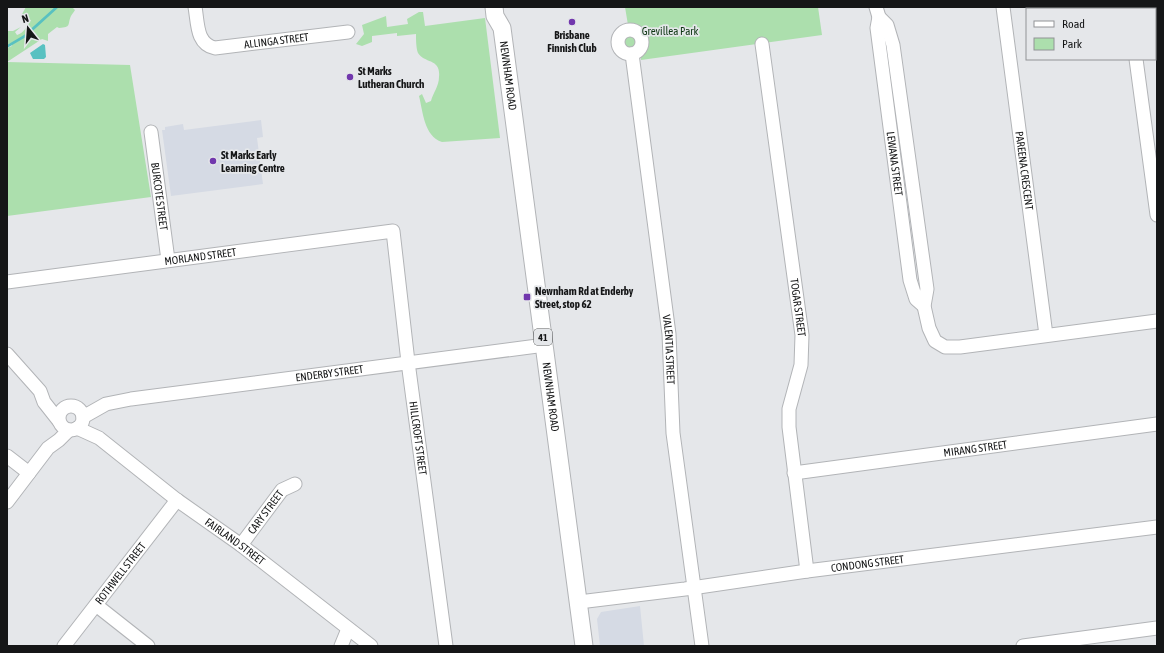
<svg xmlns="http://www.w3.org/2000/svg" width="1164" height="653" viewBox="0 0 1164 653" font-family="'Asap Condensed',sans-serif">
  <rect width="100%" height="100%" fill="#e5e7ea"/>
  <path fill="#d5dae4" d="M261 120 263 137 257 138 263 184 171 196 162 130H165V127L183 124 184 130Z
    M640 606 644 646H600L597 619 601 612Z"/>
  <path fill="#acdfad" d="M26 7H72L75 10C74 12 72 14 71 16 67 25 72 27 59 28L57 27 48 34V41L42 39 7 62 130 65 151 197 7 216V48L12 46 11 43 7 45V31H13L21 27 15 32 17 35C24 33 27 26 31 20L27 19 22 14Z
    M625 7H818L822 35 641 60V56C654 44 646 25 628 25Z
    M419 12H423L425 26 485 18 500 138 442 142C424 136 423 112 419 96L422 94 426 103 431 101C433 93 439 86 439 77 441 58 425 64 418 53 416 48 416 39 416 34L397 36V33L372 36V42L362 46 356 44 364 34 362 25 386 16 387 27 408 24 407 19Z
    M623 42a7 7 0 1 1 14 0a7 7 0 1 1-14 0Z"/>
  <path fill="#58c1c1" d="M55 7H59L26 37 7 48V45L24 35Z
    M43 44 45 45 46 57 44 59H33L30 53Z"/>
  <g fill="none" stroke-linecap="round" stroke-linejoin="round">
    <g stroke="#b2b4b7" stroke-width="15">
      <g id="minor">
        <path id="s1" d="M195 7C198 23 196 44 215 48L348 32"/>
        <path d="M876 7 879 17 887 25 893 45 927 289 924 306 929 328 935 341 945 347H960L1157 321"/>
        <path id="s2" d="M1003 7 1046 335"/>
        <path d="M1129 7 1130 9"/>
        <path id="s3" d="M879 17 877 28 910 280 916 299 924 306"/>
        <circle cx="630" cy="42" r="12"/>
        <path id="s4" d="M762 44 802 335 801 365 789 409V427L807 571"/>
        <path id="s5" d="M632 54 669 334 673 433 702 646"/>
        <path d="M1136 59 1157 215"/>
        <path id="s6" d="M151 132 168 260"/>
        <path id="s7" d="M7 282 393 231 408 362 446 646"/>
        <path d="M7 354 40 391 44 402 59 421"/>
        <circle cx="71" cy="418" r="12"/>
        <path id="s8" d="M83 417 106 404 131 399 545 345"/>
        <path id="s9" d="M77 428 99 438 177 500 241 545 371 646"/>
        <path d="M7 456 29 473"/>
        <path id="s10" d="M794 473 1157 424"/>
        <path d="M7 502 48 448 59 440 69 430"/>
        <path id="s11" d="M241 545 282 490 295 484"/>
        <path id="s12" d="M579 602 685 589 807 571 1157 527"/>
        <path d="M96 605 148 646"/>
        <path id="s13" d="M64 646 177 500"/>
        <path d="M341 646 348 629"/>
        <path d="M1023 646 1157 628"/>
      </g>
    </g>
    <g stroke="#b2b4b7" stroke-width="19">
      <g id="major">
        <path id="s14" d="M494 7 495 16 502 28 584 646"/>
      </g>
    </g>
    <use href="#minor" stroke="#fff" stroke-width="13"/>
    <use href="#major" stroke="#fff" stroke-width="17"/>
  </g>
  <g fill="#7137ad" stroke="#e5e7ea" stroke-width="1.5">
    <circle cx="572" cy="22" r="4"/>
    <circle cx="350" cy="77" r="4"/>
    <circle cx="213" cy="161" r="4"/>
    <rect x="523" y="293" width="8" height="8" rx="2"/>
  </g>
  <g text-anchor="middle" dominant-baseline="central" stroke-width="3.5" stroke-linejoin="round" paint-order="stroke">
    <rect fill="#e5e7ea" stroke="#535556" stroke-width="1" x="534" y="329" width="18" height="16" rx="3"/>
    <g font-size="10" font-weight="bold" fill="#151617">
      <text x="543" y="337">41</text>
    </g>
    <g font-size="11" fill="#0c3511" stroke="#e5e7ea">
      <text x="670" y="31">Grevillea Park</text>
    </g>
    <g font-size="11" font-weight="bold" fill="#151617" stroke="#e5e7ea" text-anchor="start">
      <text x="572" y="35" text-anchor="middle">Brisbane<tspan x="572" dy="13">Finnish Club</tspan></text>
      <text x="358" y="71">St Marks<tspan x="358" dy="13">Lutheran Church</tspan></text>
      <text x="221" y="155">St Marks Early<tspan x="221" dy="13">Learning Centre</tspan></text>
      <text x="535" y="291">Newnham Rd at Enderby<tspan x="535" dy="13">Street, stop 62</tspan></text>
    </g>
    <g font-size="11" fill="#151617" stroke="#e5e7ea">
      <text stroke="none"><textPath href="#s1" startOffset="111">ALLINGA STREET</textPath></text>
      <text stroke="none"><textPath href="#s14" startOffset="71">NEWNHAM ROAD</textPath></text>
      <text stroke="none"><textPath href="#s3" startOffset="148">LEWANA STREET</textPath></text>
      <text stroke="none"><textPath href="#s2" startOffset="165">PAREENA CRESCENT</textPath></text>
      <text stroke="none"><textPath href="#s6" startOffset="65">BURCOTE STREET</textPath></text>
      <text stroke="none"><textPath href="#s7" startOffset="195">MORLAND STREET</textPath></text>
      <text stroke="none"><textPath href="#s4" startOffset="266">TOGAR STREET</textPath></text>
      <text stroke="none"><textPath href="#s5" startOffset="298">VALENTIA STREET</textPath></text>
      <text stroke="none"><textPath href="#s8" startOffset="252">ENDERBY STREET</textPath></text>
      <text stroke="none"><textPath href="#s14" startOffset="395">NEWNHAM ROAD</textPath></text>
      <text stroke="none"><textPath href="#s7" startOffset="598">HILLCROFT STREET</textPath></text>
      <text stroke="none"><textPath href="#s10" startOffset="183">MIRANG STREET</textPath></text>
      <text stroke="none"><textPath href="#s11" startOffset="41">CARY STREET</textPath></text>
      <text stroke="none"><textPath href="#s9" startOffset="195">FAIRLAND STREET</textPath></text>
      <text stroke="none"><textPath href="#s12" startOffset="291">CONDONG STREET</textPath></text>
      <text stroke="none"><textPath href="#s13" startOffset="92">ROTHWELL STREET</textPath></text>
    </g>
  </g>
  <rect width="1164" height="653" fill="none" stroke="#151617" stroke-width="16"/>
  <rect x="1026" y="8" width="130" height="52" fill="#e5e7ea" stroke="#929396"/>
  <rect x="1034" y="21" width="20" height="6" fill="#ffffff" stroke="#929396"/>
  <text x="1062" y="28" font-size="12" fill="#151617">Road</text>
  <rect x="1034" y="38" width="20" height="12" fill="#acdfad" stroke="#929396"/>
  <text x="1062" y="48" font-size="12" fill="#151617">Park</text>
  <g transform="translate(28 28) rotate(343)" stroke="#e5e7ea" stroke-width="3" paint-order="stroke">
  <path d="M0-3L7 15L0 10L-7 15Z" fill="#151617"/>
  <text y="-6" font-size="11" font-weight="bold" text-anchor="middle" fill="#151617">N</text>
  </g>
</svg>
